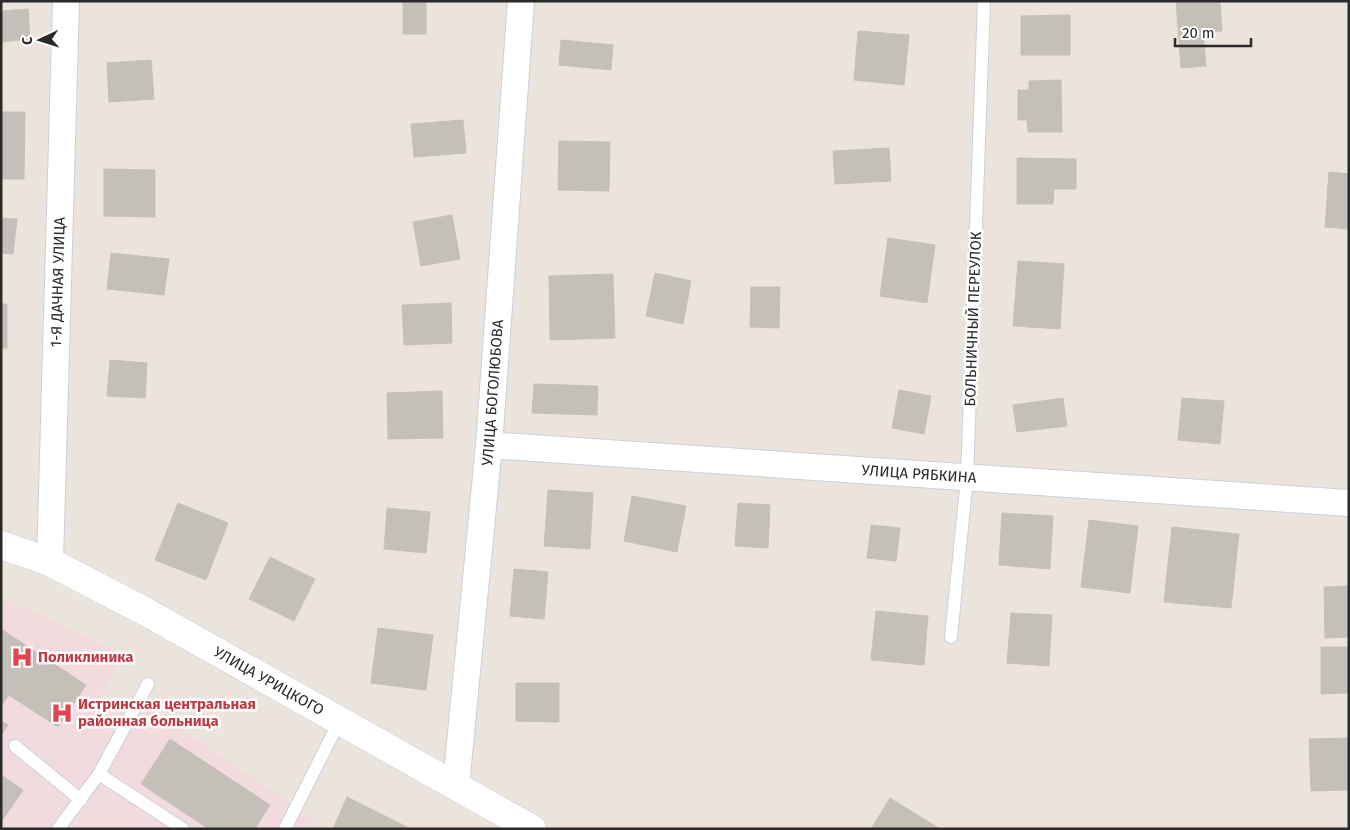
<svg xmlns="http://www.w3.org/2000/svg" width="1350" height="830" viewBox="0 0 1350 830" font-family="'Fira Sans',sans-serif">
  <rect width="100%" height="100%" fill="#ebe4dd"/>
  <path fill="#f2dbde" d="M1 597 124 654 100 696 139 724 150 708 315 819 312 829H1Z"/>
  <path fill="#c4bfb9" stroke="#c7c0b7" d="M403 1H426V34H403Z
    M1176 1H1220L1222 31 1203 32 1206 66 1181 68Z
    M28 9 30 39 1 42V11Z
    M1070 15V55H1021V16Z
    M858 31 909 35 904 85 854 80Z
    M561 40 613 45 611 70 559 65Z
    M151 60 154 99 109 102 107 63Z
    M1061 80 1062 132H1028L1027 120H1018V90H1029V81Z
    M1 112H25L24 179H1Z
    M463 120 466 153 414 157 411 124Z
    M559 141 610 142 609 191 558 190Z
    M889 148 891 181 835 184 833 151Z
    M1017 158 1076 159V189H1054L1053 204H1017Z
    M104 169 155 170V217L104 216Z
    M1329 172 1349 174V229L1325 227Z
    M452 215 460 259 421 266 413 222Z
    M1 218 17 219 13 254 1 253Z
    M888 238 935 245 927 303 880 296Z
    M111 253 169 259 164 295 107 289Z
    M1018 261 1064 264 1060 329 1013 326Z
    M655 273 691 281 683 324 646 316Z
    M613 274 615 338 550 340 549 276Z
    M751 287H780L779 328 750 327Z
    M451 303 452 343 404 345 402 305Z
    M1 304H7V348H1Z
    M110 360 147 363 145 398 107 396Z
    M534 384 598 386 597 415 532 413Z
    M899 390 931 396 924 434 892 428Z
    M442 391 443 438 388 439 387 393Z
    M1063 398 1067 426 1017 432 1013 405Z
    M1182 398 1224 401 1220 444 1178 440Z
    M548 490 593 493 590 549 544 546Z
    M632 496 686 506 677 552 624 541Z
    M178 503 228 523 206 580 155 560Z
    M738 503 770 505 768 548 735 546Z
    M387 508 430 512 426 553 384 549Z
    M1002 513 1053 516 1050 569 999 565Z
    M1089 520 1138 526 1130 593 1081 587Z
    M871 525 900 528 896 561 867 558Z
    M1172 527 1239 534 1231 608 1164 602Z
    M270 557 315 579 294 621 249 599Z
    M514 569 548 572 544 619 510 616Z
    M1349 586V637L1325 638 1324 587Z
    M876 611 928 616 924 665 871 660Z
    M1011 613 1052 615 1049 666 1007 663Z
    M378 628 433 635 426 690 371 683Z
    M1 629 86 685 58 727 9 695 1 706Z
    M1321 647H1349V693L1321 694Z
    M516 683H559V722L516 721Z
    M1 721 8 725 1 735Z
    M1349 738V790L1311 791 1309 739Z
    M170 739 270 805 255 829H209L141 784Z
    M1 775 23 790 1 822Z
    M347 797 411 829H333Z
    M890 798 940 829H871Z"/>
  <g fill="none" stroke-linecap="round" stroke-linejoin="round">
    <g stroke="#cbd0db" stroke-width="14">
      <path id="service" d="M951 637 967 478 984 1
        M15 746 81 800
        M99 774 183 829
        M58 829 99 774 148 684
        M285 829 340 720"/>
    </g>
    <g stroke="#cbd0db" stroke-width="28">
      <g id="minor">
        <path id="s1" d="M489 445 1349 503"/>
        <path id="s2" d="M50 562 66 1"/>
        <path id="s3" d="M456 785 489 445 521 1"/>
      </g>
    </g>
    <g stroke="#cbd0db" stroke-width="29">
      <g id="tertiary">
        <path id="s4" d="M1 545 50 562 148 613 532 829"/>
      </g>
    </g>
    <use href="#service" stroke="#fff" stroke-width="12"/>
    <use href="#minor" stroke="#fff" stroke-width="26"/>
    <use href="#tertiary" stroke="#fff" stroke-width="28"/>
  </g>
  <defs>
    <g id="hospital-bare" transform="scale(1.725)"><path d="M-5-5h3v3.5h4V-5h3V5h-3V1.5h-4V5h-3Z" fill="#e0444e" stroke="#fff" stroke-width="2.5" paint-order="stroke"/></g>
  </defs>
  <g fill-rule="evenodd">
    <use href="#hospital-bare" x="22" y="657"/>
    <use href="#hospital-bare" x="62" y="713"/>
  </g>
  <g text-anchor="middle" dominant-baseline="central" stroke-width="5" stroke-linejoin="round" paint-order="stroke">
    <g font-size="15" fill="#2a2a2a" stroke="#fff">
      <text stroke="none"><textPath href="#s2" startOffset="280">1-Я ДАЧНАЯ УЛИЦА</textPath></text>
      <text transform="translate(973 319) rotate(-88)">БОЛЬНИЧНЫЙ ПЕРЕУЛОК</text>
      <text stroke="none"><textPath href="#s3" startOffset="394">УЛИЦА БОГОЛЮБОВА</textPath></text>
      <text stroke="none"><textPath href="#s1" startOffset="431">УЛИЦА РЯБКИНА</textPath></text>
      <text stroke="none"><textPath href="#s4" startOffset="301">УЛИЦА УРИЦКОГО</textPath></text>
    </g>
    <g font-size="15" font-weight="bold" fill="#be3a42" stroke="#fff" text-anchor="start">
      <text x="38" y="657">Поликлиника</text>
      <text x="78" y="704">Истринская центральная<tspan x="78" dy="17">районная больница</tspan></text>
    </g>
  </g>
  <rect width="1350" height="830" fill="none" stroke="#2a2a2a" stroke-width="5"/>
  <g transform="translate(40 40) rotate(266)" stroke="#ffffff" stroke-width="4" paint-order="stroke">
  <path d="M0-4L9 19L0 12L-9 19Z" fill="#2a2a2a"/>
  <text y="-8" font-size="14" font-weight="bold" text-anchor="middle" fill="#2a2a2a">С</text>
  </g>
  <path d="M1175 38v8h76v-8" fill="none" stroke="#2a2a2a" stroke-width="2.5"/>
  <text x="1182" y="38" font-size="15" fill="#2a2a2a" stroke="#ffffff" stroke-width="4" paint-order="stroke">20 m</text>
</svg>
